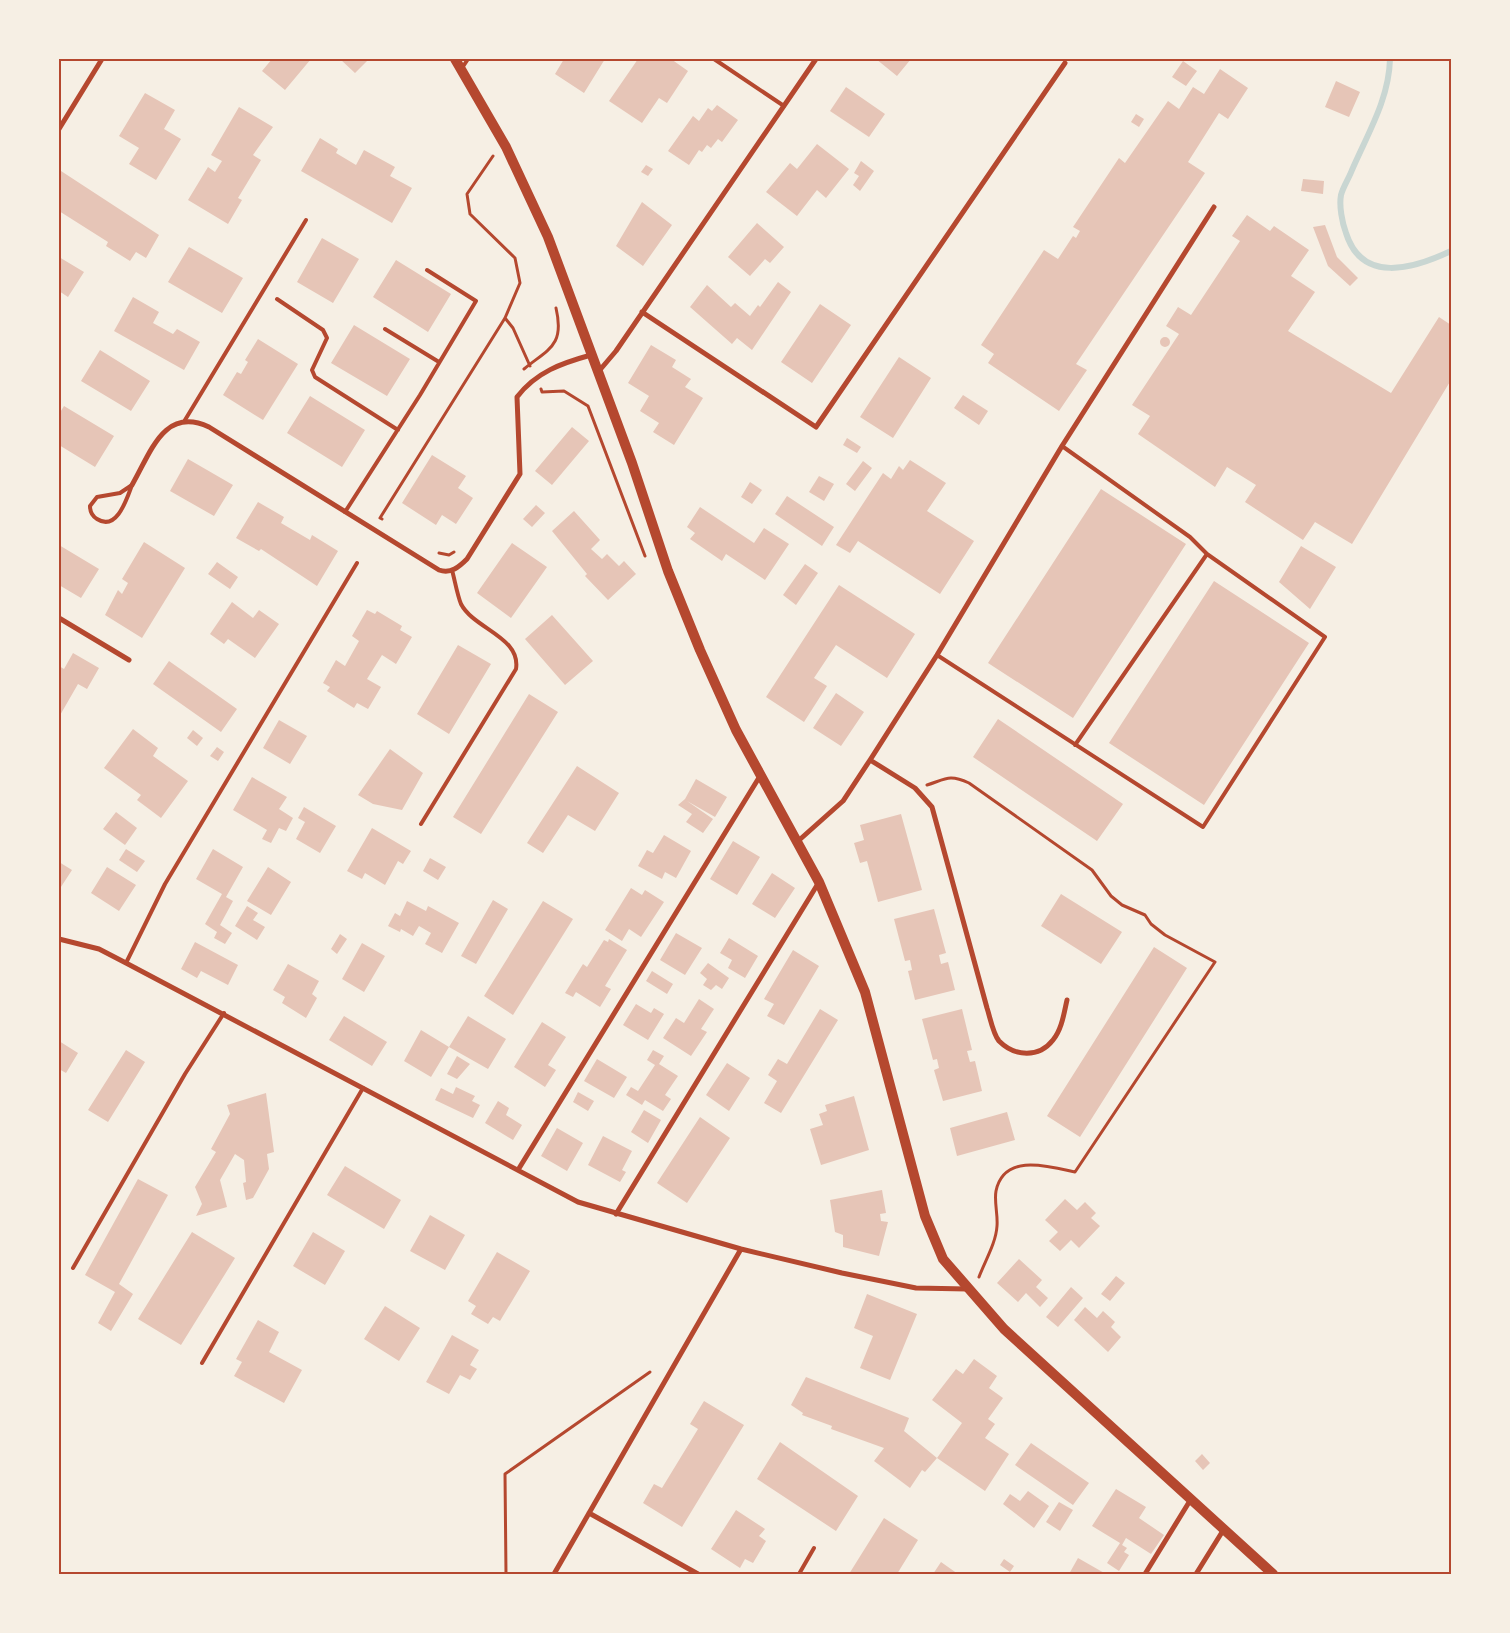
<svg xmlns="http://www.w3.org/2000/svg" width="1510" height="1633" viewBox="0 0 1510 1633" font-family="Jost,sans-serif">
  <rect width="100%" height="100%" fill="#f6efe4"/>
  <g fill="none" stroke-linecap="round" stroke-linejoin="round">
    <path stroke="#c9d6d2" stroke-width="6" d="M1390 59C1389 99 1368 133 1352 170 1349 178 1343 187 1341 195 1339 206 1342 222 1346 233 1362 284 1413 269 1451 251"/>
  </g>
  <path fill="#e6c5b7" d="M272 59H311L285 90 262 71Z
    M340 59H369L355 73Z
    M564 59H605L584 93 555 74Z
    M638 59H655L659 61 661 59H671L688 71 667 103 659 98 642 123 609 101Z
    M876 59H911L897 76Z
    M1183 61 1197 71 1186 86 1172 77Z
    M1220 69 1248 88 1228 119 1219 113 1188 162 1205 173 1076 364 1087 370 1059 411 988 363 994 354 981 345 1044 250 1058 259 1073 236 1076 238 1080 231 1073 227 1119 158 1125 163 1168 101 1179 109 1193 87 1204 94Z
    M1336 81 1360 92 1349 117 1325 107Z
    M846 87 885 114 869 137 830 111Z
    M145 93 175 110 164 129 181 139 156 180 129 164 139 148 119 136Z
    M717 105 738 120 722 142 718 139 711 148 707 145 702 152 699 150 689 165 668 151 693 116 699 121 708 108 712 111Z
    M239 107 273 127 253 155 261 160 238 198 242 200 228 224 188 200 208 167 215 172 222 161 211 155Z
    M1136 114 1144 119 1139 127 1131 122Z
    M320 138 338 149 336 153 356 165 364 150 395 167 390 176 412 188 392 223 301 171Z
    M817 144 849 169 826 198 817 190 797 216 766 192 790 163 797 169Z
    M861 161 874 171 860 191 853 185 859 176 854 173Z
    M646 165 653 169 648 176 641 172Z
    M61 171 159 235 146 258 136 252 130 261 106 246 108 242 59 211V175Z
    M1303 179 1324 181 1323 194 1301 191Z
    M642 202 672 225 643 266 616 246Z
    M1247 215 1270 231 1274 226 1309 250 1291 276 1315 292 1288 331 1391 393 1439 317 1451 325V380L1352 544 1315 522 1303 540 1245 502 1256 485 1227 467 1215 487 1138 434 1150 416 1132 405 1179 334 1166 326 1178 307 1191 315 1240 241 1232 236Z
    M757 223 784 247 770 263 765 259 750 276 728 257Z
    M1325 225 1337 257 1358 278 1350 286 1328 266 1313 227Z
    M322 238 359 259 333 303 297 282Z
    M189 247 243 278 222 313 168 282Z
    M59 257 84 272 68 297 59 291Z
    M396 260 451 294 428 332 373 297Z
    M778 282 791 292 752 350 737 338 732 344 690 307 707 285 731 307 735 303 750 316 758 305 760 307Z
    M133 297 159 312 153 323 173 334 177 329 200 342 184 370 114 331Z
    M820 304 851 325 812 383 781 362Z
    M354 325 410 359 387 396 331 363Z
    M1160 342a5 5 0 1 1 10 0a5 5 0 1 1-10 0Z
    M258 339 298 364 263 420 223 395 237 372 241 374 248 362 245 360Z
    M651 345 676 360 672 367 691 379 685 387 703 398 674 445 653 432 659 423 640 411 649 396 628 383Z
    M100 350 150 381 131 411 81 381Z
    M899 357 931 378 893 438 860 417Z
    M963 395 988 411 979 425 954 408Z
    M310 396 365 430 342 467 287 433Z
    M64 406 114 436 95 467 59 445V414Z
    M572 427 589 441 552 485 535 471Z
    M847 438 861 447 857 453 843 445Z
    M432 455 466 476 458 488 473 498 456 524 442 515 436 525 402 503Z
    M188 459 233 485 214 516 170 491Z
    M910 460 946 483 927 511 974 541 940 594 858 541 850 553 836 545 883 473 891 479 899 466 903 470Z
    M863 461 872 468 855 491 846 484Z
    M819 476 834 484 824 501 809 492Z
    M750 482 762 490 752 504 741 497Z
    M1101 489 1186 544 1073 718 988 663Z
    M787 496 834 527 822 546 775 514Z
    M258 502 284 517 281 523 310 540 312 535 338 551 317 586 261 549 259 551 236 538Z
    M536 505 545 513 532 527 523 519Z
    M700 507 754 543 764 528 789 544 765 580 726 554 722 561 690 539 695 533 687 527Z
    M574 511 600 540 591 549 602 559 607 554 619 566 624 561 636 574 608 600 585 576 587 574 552 531Z
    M144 542 185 568 142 638 105 615 118 590 122 594 128 583 122 579Z
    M512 543 547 567 511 618 477 593Z
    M59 545 99 569 81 598 59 585Z
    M1301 546 1336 567 1310 609 1279 582Z
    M217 562 238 577 230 589 208 574Z
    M805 564 818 573 796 605 783 595Z
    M1214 581 1309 643 1204 805 1109 743Z
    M839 585 915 634 887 678 836 645 814 678 827 686 804 722 766 697Z
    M232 602 253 618 259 610 279 624 255 658 228 639 224 644 210 634Z
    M367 610 375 614 377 611 402 626 400 630 412 637 396 664 382 655 367 679 381 687 368 709 357 703 354 708 327 691 330 687 323 683 336 660 345 666 359 641 352 636Z
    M552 615 593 661 565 685 525 639Z
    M458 645 491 664 449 734 417 714Z
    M73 653 99 668 87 689 78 684 59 717V666L64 669Z
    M169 661 237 709 221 732 153 684Z
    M836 693 864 712 841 746 813 728Z
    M529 694 558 712 481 834 453 817Z
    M998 719 1123 804 1097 841 973 757Z
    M279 720 307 736 290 764 263 748Z
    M133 729 158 748 153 756 188 781 161 818 137 800 141 795 104 768Z
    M193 730 203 738 197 746 187 738Z
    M217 747 224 752 218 761 210 756Z
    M390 749 423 773 402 810 373 804 358 795Z
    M577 766 619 793 595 831 568 815 543 853 527 843Z
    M252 777 287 797 279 809 293 818 286 831 279 828 271 843 262 839 267 830 233 810Z
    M696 779 727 797 715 817 687 801 713 819 703 833 686 822 692 814 678 805 685 799Z
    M304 807 336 826 320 853 296 839 305 822 298 818Z
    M116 812 137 828 125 845 103 829Z
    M901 814 922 890 878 902 867 861 860 863 854 843 864 840 860 825Z
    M372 828 411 851 403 864 398 861 385 885 365 873 362 879 347 871Z
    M664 835 691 851 676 878 665 872 662 879 638 866 647 850 653 853Z
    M733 841 760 857 737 895 710 879Z
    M126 849 145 861 137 872 119 860Z
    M213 849 243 867 226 897 233 901 220 925 232 933 225 944 214 938 217 932 205 924 222 894 196 879Z
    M430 858 446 867 438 880 423 871Z
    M59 862 72 870 59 890Z
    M107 867 136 885 119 911 91 893Z
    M268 867 291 882 271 915 247 901Z
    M772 873 795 888 775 918 752 904Z
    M631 888 642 895 645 890 664 902 641 937 629 929 622 941 605 930Z
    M1061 894 1122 932 1101 964 1041 926Z
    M493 900 508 909 476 964 461 956Z
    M407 901 426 911 428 906 459 923 442 953 425 944 431 933 419 926 413 936 401 929 400 932 388 926 395 913 400 916Z
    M543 901 573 919 513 1015 484 996Z
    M247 906 258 913 253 920 265 927 257 940 235 926Z
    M934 909 946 953 939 955 941 964 948 962 955 990 915 1000 908 971 912 970 910 960 905 961 894 919Z
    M676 933 702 948 685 975 660 960Z
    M340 934 347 939 337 954 331 949Z
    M729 938 758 956 745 978 728 968 732 960 720 953Z
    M609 939 627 950 605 986 611 989 600 1007 576 992 573 997 565 993 583 964 587 967 604 940 608 942Z
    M195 942 238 965 228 985 201 971 197 978 181 969Z
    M362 943 385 956 364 992 342 979Z
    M1154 947 1187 968 1080 1137 1047 1116Z
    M793 950 819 966 784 1025 767 1016 774 1004 764 999Z
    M708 963 729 978 722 989 716 985 711 990 703 985 707 979 700 973Z
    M288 964 319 981 312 994 317 998 306 1018 282 1003 285 997 273 990Z
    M652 971 673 984 667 994 646 981Z
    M699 999 714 1009 701 1029 707 1032 691 1056 663 1038 676 1018 684 1023Z
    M636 1004 651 1013 654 1008 664 1014 648 1040 623 1025Z
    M820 1009 838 1020 781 1113 764 1103 777 1081 768 1075 778 1059 787 1064Z
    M962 1009 972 1050 967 1051 970 1062 975 1061 982 1091 943 1101 934 1070 939 1068 937 1059 933 1060 922 1019Z
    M344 1016 387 1042 372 1066 329 1040Z
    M468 1016 506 1039 488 1069 449 1047Z
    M542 1022 566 1037 548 1065 556 1070 545 1087 514 1067Z
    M421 1030 449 1047 431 1077 404 1061Z
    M59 1041 78 1053 66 1073 59 1069Z
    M126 1050 145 1062 108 1122 88 1110Z
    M653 1050 664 1056 659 1064 678 1076 665 1095 671 1099 663 1111 645 1100 642 1105 626 1095 631 1087 638 1091 655 1065 647 1060Z
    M457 1056 470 1064 457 1079 447 1074Z
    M597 1059 627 1077 614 1098 584 1081Z
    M727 1063 750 1078 729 1111 706 1095Z
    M456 1087 475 1096 472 1101 480 1105 473 1118 435 1100 441 1088 453 1094Z
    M578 1092 594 1101 588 1111 573 1102Z
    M266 1093 274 1152 267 1154 269 1169 253 1198 246 1200 243 1183 246 1182 244 1160 235 1154 220 1180 227 1207 196 1216 202 1204 195 1187 216 1152 211 1149 230 1114 227 1105Z
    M854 1096 869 1150 821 1165 810 1129 823 1125 819 1114 827 1111 825 1105Z
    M498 1101 509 1108 506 1115 522 1125 513 1140 485 1123Z
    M644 1110 661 1120 648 1143 631 1132Z
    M1007 1112 1015 1140 957 1156 950 1128Z
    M700 1117 730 1138 687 1203 657 1183Z
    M557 1128 583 1143 567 1171 541 1156Z
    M603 1136 632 1151 622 1170 626 1172 620 1182 588 1165Z
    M345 1166 401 1200 384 1229 327 1195Z
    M138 1179 168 1195 119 1284 133 1294 111 1331 98 1323 115 1292 85 1275Z
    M882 1190 886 1213 880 1214 881 1221 888 1222 879 1256 843 1247V1235L835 1232 830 1200Z
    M1065 1199 1077 1210 1085 1202 1096 1213 1091 1218 1100 1226 1079 1248 1071 1240 1060 1251 1049 1241 1058 1232 1045 1220Z
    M430 1215 465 1235 445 1270 410 1251Z
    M192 1232 235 1258 181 1345 138 1319Z
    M313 1232 345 1251 325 1285 293 1266Z
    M497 1252 530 1271 500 1321 493 1317 488 1324 471 1314 476 1306 468 1301Z
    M1019 1259 1042 1280 1036 1287 1048 1298 1040 1307 1026 1293 1018 1302 997 1283Z
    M1116 1276 1125 1283 1110 1301 1101 1294Z
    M1071 1287 1083 1298 1058 1327 1046 1317Z
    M867 1294 917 1314 890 1380 860 1368 873 1336 854 1328Z
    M385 1306 420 1328 399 1361 364 1339Z
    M1085 1307 1097 1318 1103 1311 1115 1322 1111 1327 1121 1337 1108 1352 1074 1320Z
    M258 1320 279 1332 269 1352 302 1370 284 1403 234 1376 242 1362 236 1359Z
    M452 1335 479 1350 470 1365 477 1369 470 1380 460 1375 449 1394 426 1382Z
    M974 1359 997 1376 989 1388 1003 1398 988 1419 995 1424 985 1438 1009 1454 985 1491 937 1458 925 1472 922 1470 910 1488 874 1461 884 1448 831 1429 832 1426 802 1415 803 1413 791 1405 806 1377 909 1418 904 1431 937 1458 962 1423 932 1400 956 1369 963 1374Z
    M704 1401 744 1425 682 1527 643 1503 654 1484 662 1488 698 1429 690 1424Z
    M780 1442 858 1496 836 1531 757 1479Z
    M1031 1443 1089 1483 1073 1505 1015 1465Z
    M1202 1454 1210 1463 1203 1470 1195 1461Z
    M1116 1489 1146 1507 1139 1518 1164 1535 1151 1554 1126 1538 1122 1545 1127 1548 1124 1552 1129 1555 1119 1571 1107 1563 1120 1543 1092 1526Z
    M1028 1491 1049 1506 1034 1528 1003 1504 1010 1494 1020 1501Z
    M1059 1502 1073 1510 1060 1531 1046 1522Z
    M736 1510 765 1529 759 1536 766 1541 753 1563 745 1559 740 1568 711 1549Z
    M884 1518 918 1540 897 1574H849Z
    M1078 1558 1106 1574H1069Z
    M1004 1559 1014 1566 1010 1572 1000 1565Z
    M941 1562 958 1574H933Z"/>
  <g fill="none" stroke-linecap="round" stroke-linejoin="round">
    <path stroke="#b5482f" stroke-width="3" d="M505 318 513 328 530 366
      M524 369C548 349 565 346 556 308
      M541 389 542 392 564 391 588 406 645 556
      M382 519 380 518 505 318 520 283 515 258 470 214 467 194 493 156
      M439 553 449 555 454 552
      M927 785C946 779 949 774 969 783L1092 870 1111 896 1122 905 1145 915 1151 924 1165 935 1215 962 1075 1172C1048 1166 1004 1153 996 1191 994 1202 998 1214 997 1226 996 1243 985 1261 979 1277
      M506 1574 505 1474 650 1372"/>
    <path stroke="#b5482f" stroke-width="4" d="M714 59 784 106
      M462 68 468 59
      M277 299 323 330 327 338 312 370 315 377 398 430
      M385 329 439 362
      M185 420 306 220
      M132 485C127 498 117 532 97 519 92 516 90 512 90 506L97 497 120 493Z
      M345 512 420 395 476 301 427 270
      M937 655 1203 827 1325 637 1207 554 1190 537 1062 446
      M1075 745 1207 554
      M421 824 516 669C521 637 474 629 461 604 457 594 455 581 452 570
      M126 963 165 884 357 563
      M73 1268 185 1074 224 1013
      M202 1363 363 1088
      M799 1574 814 1548"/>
    <path stroke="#b5482f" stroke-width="5" d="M59 129 102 59
      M642 312 816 427 1065 63
      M599 371 616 351 816 59
      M132 485C151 452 164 406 209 427L439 570C451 574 459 567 467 559L520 474 517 397C536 372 562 363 591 355
      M59 618 129 660
      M870 760 915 788 932 807 987 1008C990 1017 993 1034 999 1041 1015 1057 1039 1058 1053 1040 1062 1029 1064 1013 1067 1000
      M797 842 843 801 870 760 937 655 1062 446 1214 207
      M59 939 99 949 126 963 578 1202 741 1249 842 1273 916 1288 967 1289
      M518 1170 760 776
      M616 1214 819 882
      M589 1513 698 1574
      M554 1574 741 1249
      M1145 1574 1191 1499
      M1196 1574 1224 1529"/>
    <path stroke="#b5482f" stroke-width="10" d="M455 59 506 147 548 237 632 463 668 571 700 650 736 730 819 882 865 992 925 1216 943 1259 1004 1329 1273 1574"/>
  </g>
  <rect width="1510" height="1633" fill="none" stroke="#f6efe4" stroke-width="120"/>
  <rect x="60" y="60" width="1390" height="1513" fill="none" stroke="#b5482f" stroke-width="2"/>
</svg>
